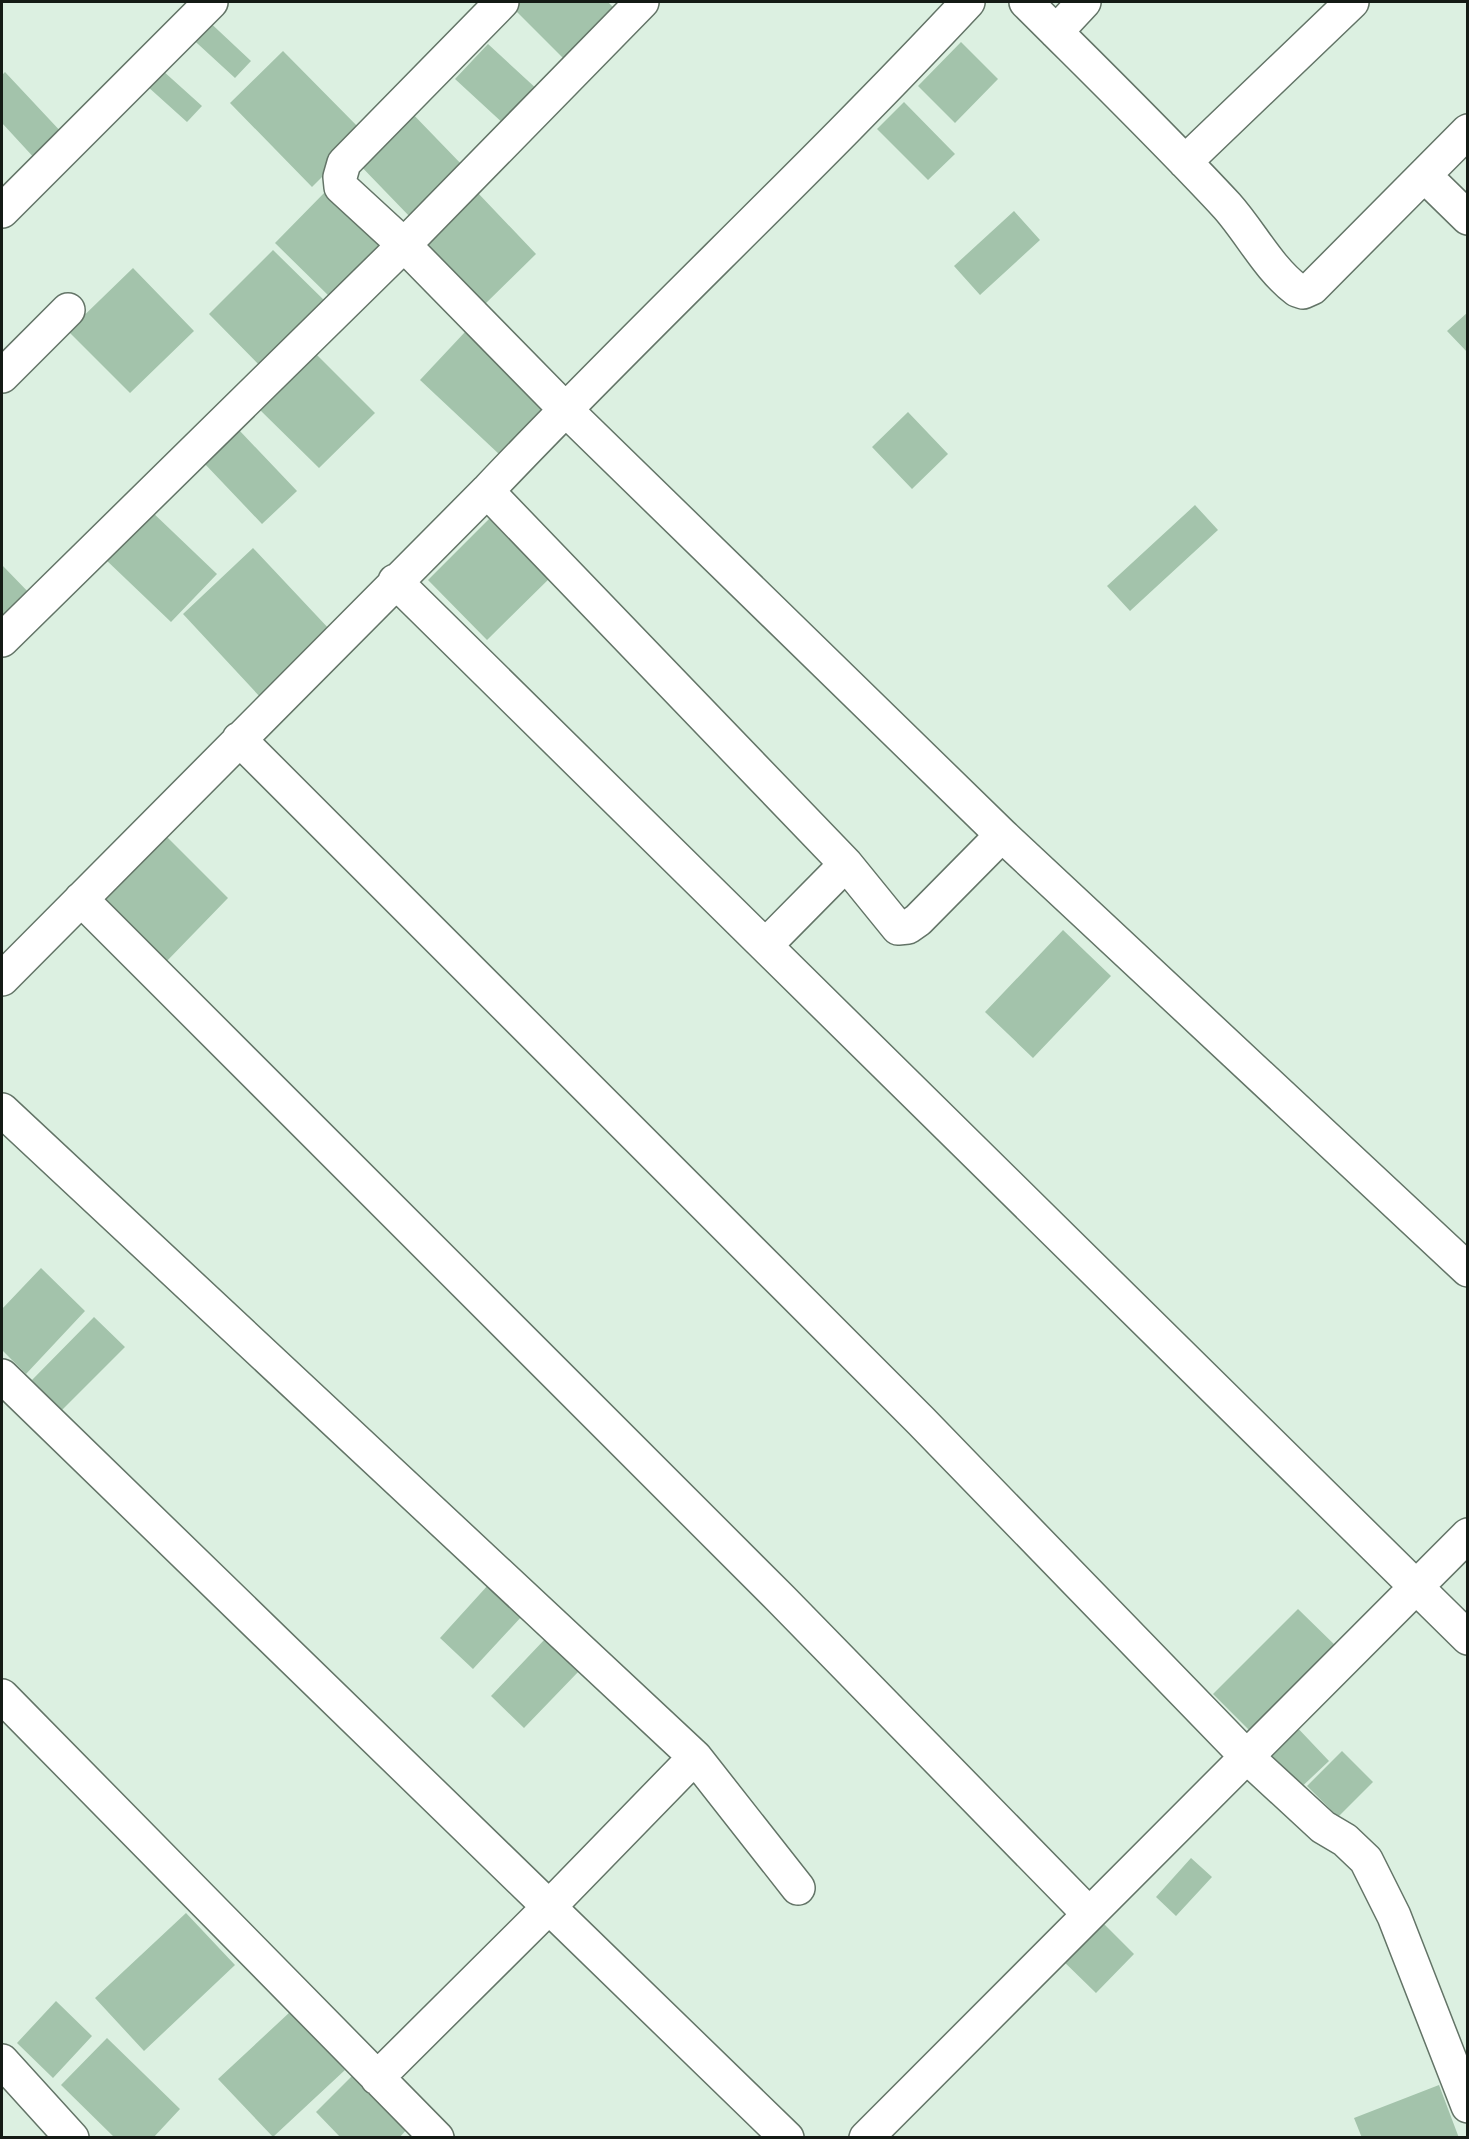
<svg xmlns="http://www.w3.org/2000/svg" width="1469" height="2139" viewBox="0 0 1469 2139" font-family="'Space Grotesk',sans-serif">
  <rect width="100%" height="100%" fill="#dcf0e1"/>
  <path fill="#a3c3ab" d="M521 2H608L618 12 567 62 514 9Z
    M203 16 251 61 235 78 186 33Z
    M961 42 998 79 955 123 918 86Z
    M488 44 539 91 506 126 455 79Z
    M283 51 365 134 312 187 230 103Z
    M162 70 202 106 187 122 147 86Z
    M5 72 64 135 37 161 2 123V75Z
    M904 102 955 154 928 180 877 129Z
    M407 108 465 168 412 219 354 159Z
    M327 190 385 248 333 300 275 243Z
    M477 192 536 254 484 305 424 244Z
    M1014 211 1040 240 980 295 954 266Z
    M273 250 329 305 264 370 209 314Z
    M133 268 194 331 130 393 68 331Z
    M1468 312V353L1447 331Z
    M465 332 544 408 500 455 420 380Z
    M315 353 375 413 319 468 259 409Z
    M908 412 948 454 912 489 872 447Z
    M239 430 297 491 262 524 204 463Z
    M1195 505 1218 530 1130 611 1107 586Z
    M150 510 217 574 171 622 104 558Z
    M496 512 556 572 487 640 428 580Z
    M253 548 331 631 261 698 183 614Z
    M2 565 34 598 2 630Z
    M164 834 228 898 164 964 99 900Z
    M1063 930 1111 976 1033 1058 985 1012Z
    M41 1268 85 1311 26 1374 2 1350V1309Z
    M94 1317 125 1347 62 1410 32 1380Z
    M489 1584 523 1615 473 1669 440 1638Z
    M1298 1609 1340 1650 1254 1735 1213 1694Z
    M545 1639 579 1671 524 1728 491 1696Z
    M1292 1722 1329 1761 1293 1795 1256 1756Z
    M1342 1751 1373 1782 1338 1817 1307 1786Z
    M1191 1858 1212 1877 1176 1916 1156 1897Z
    M186 1913 235 1965 144 2051 95 1998Z
    M1095 1915 1134 1954 1096 1993 1057 1955Z
    M56 2001 92 2036 53 2078 17 2043Z
    M290 2012 345 2070 273 2137 218 2079Z
    M107 2038 180 2109 153 2138H115L61 2085Z
    M354 2074 408 2128 399 2138H341L316 2112Z
    M1439 2085 1459 2138H1362L1354 2118Z"/>
  <g fill="none" stroke-linecap="round" stroke-linejoin="round">
    <g stroke="#637467" stroke-width="36">
      <path id="minor" d="M502 2 344 163 340 177 341 187 404 245 565 409 1002 835 1468 1270
        M1026 2C1093 69 1162 136 1227 206 1251 233 1268 268 1297 290L1303 292 1312 288 1468 131
        M1056 32 1084 2
        M1185 162 1352 2
        M1425 176 1468 218
        M2 211 211 2
        M2 376 68 310
        M487 491 846 864 898 928 908 927 918 920 1002 835
        M395 581 1468 1638
        M2 640 404 245 642 2
        M239 739 921 1421 1246 1756 1323 1827 1345 1840 1366 1860 1394 1916 1468 2106
        M81 899 782 1600 1089 1914
        M766 945 846 864
        M2 979 487 491C644 325 812 169 968 2
        M2 1110 695 1757 798 1888
        M2 1376 549 1907 377 2078
        M2 1696 437 2138
        M695 1757 549 1907 787 2138
        M2 2061 72 2138
        M866 2138 1468 1535"/>
    </g>
    <use href="#minor" stroke="#fff" stroke-width="33"/>
  </g>
  <rect width="1469" height="2139" fill="none" stroke="#141b15" stroke-width="6"/>
</svg>
